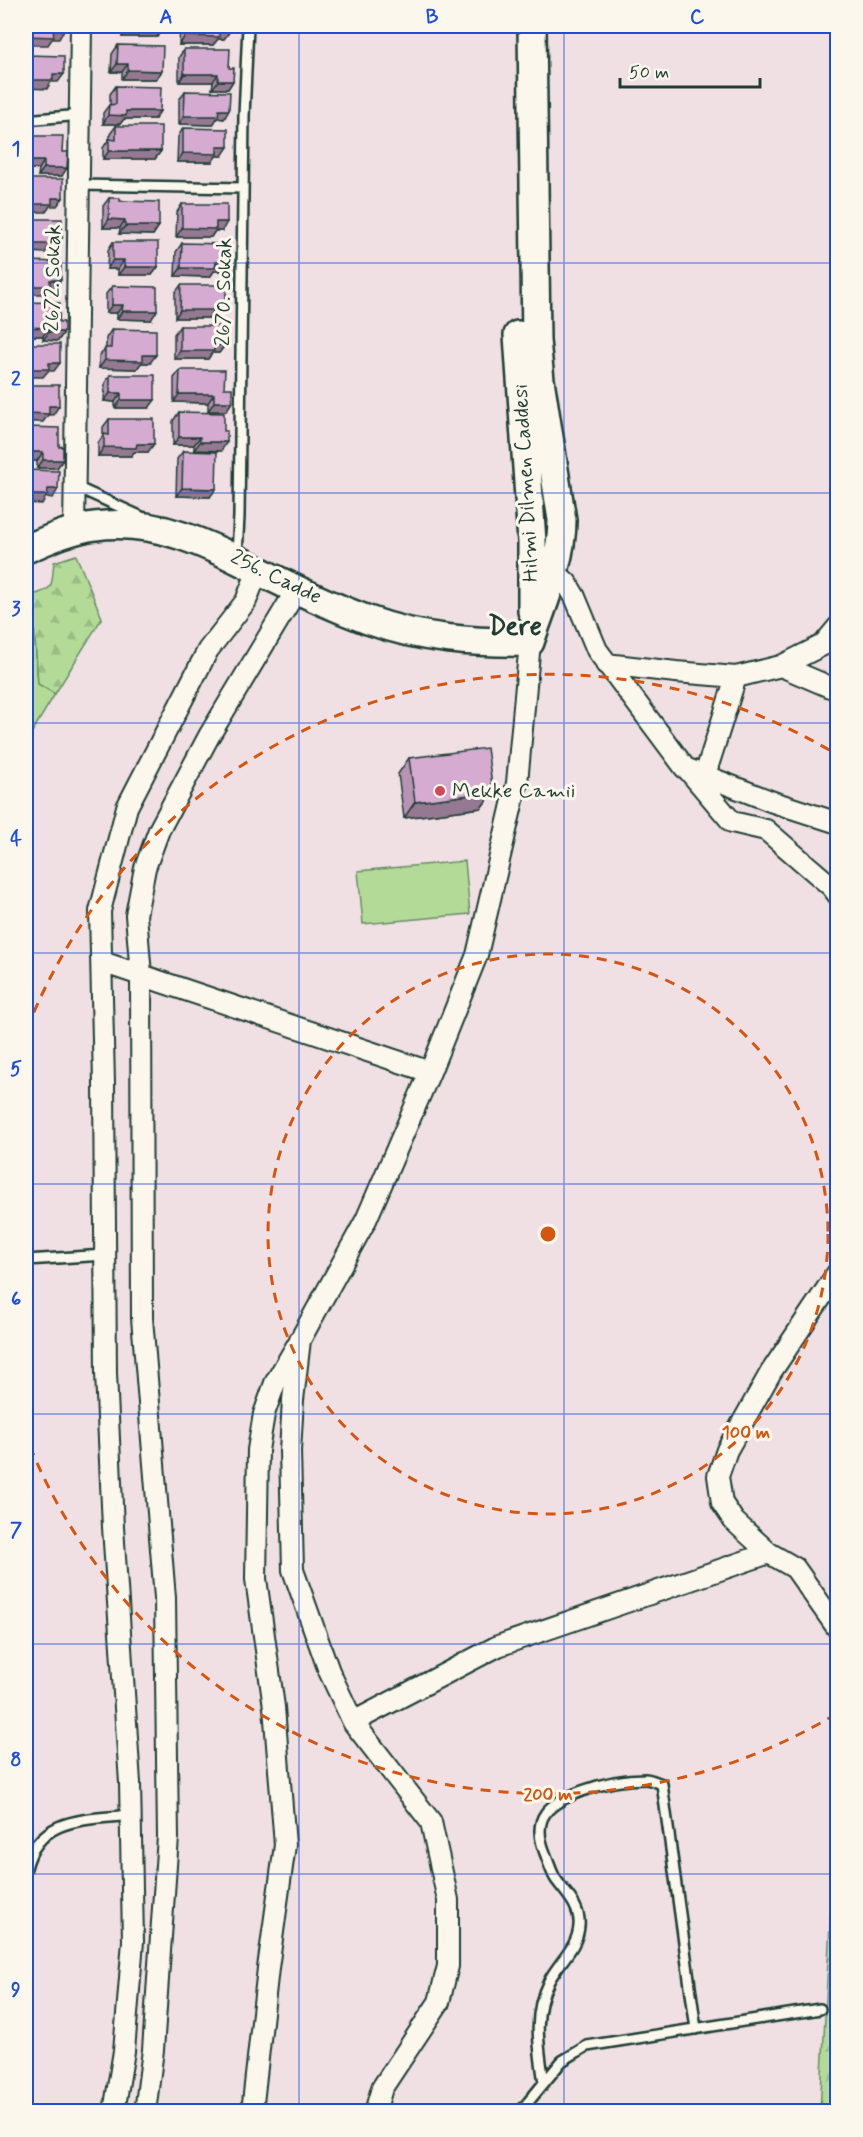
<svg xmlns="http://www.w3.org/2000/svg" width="863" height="2137" viewBox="0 0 863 2137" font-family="Mynerve,sans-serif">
  <defs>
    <pattern id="forest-firs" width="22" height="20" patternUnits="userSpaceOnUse" patternTransform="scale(1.5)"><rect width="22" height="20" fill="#b3db97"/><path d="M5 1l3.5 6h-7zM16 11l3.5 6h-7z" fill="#9abd83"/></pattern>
  </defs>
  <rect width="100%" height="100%" fill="#f0e0e4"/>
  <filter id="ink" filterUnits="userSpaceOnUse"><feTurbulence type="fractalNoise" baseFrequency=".0167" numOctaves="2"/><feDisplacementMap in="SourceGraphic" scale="12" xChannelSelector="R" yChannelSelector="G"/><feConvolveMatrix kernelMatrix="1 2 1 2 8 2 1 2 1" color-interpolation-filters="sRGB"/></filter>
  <g filter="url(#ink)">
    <path fill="#b3db97" stroke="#698c66" stroke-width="1.5" d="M32 595 38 683 55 694 26 742V598Z
      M465 861 470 914 363 924 358 871Z"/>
    <path fill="url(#forest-firs)" stroke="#698c66" stroke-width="1.5" d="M76 555 102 618 55 694 38 684 32 595C56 589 51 585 54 562Z
      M837 1868V2111H820L833 1869Z"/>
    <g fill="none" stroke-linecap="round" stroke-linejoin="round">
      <g stroke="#1f3d34" stroke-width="14">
        <path id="lane" d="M26 120 80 115
          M79 185 243 188
          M74 486 140 516
          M237 556 239 516 244 116 248 26
          M26 1260 105 1255
          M26 1868C39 1816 86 1820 131 1815
          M544 2083C539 2048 532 2014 549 1981 558 1963 578 1947 579 1926 581 1906 565 1893 555 1878 551 1871 548 1861 545 1853 530 1816 550 1803 582 1791 601 1784 625 1779 645 1779 650 1779 656 1782 662 1784L696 2029
          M520 2112 562 2061 587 2046 820 2009"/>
      </g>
      <g stroke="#1f3d34" stroke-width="24">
        <path id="street" d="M74 531 81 26
          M543 566 559 576 566 582 575 597 597 650 685 768 773 802 838 823
          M606 664 676 672 736 677 781 666 830 687 838 688
          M781 666 823 645 838 627
          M689 771 732 822 766 830 832 887 838 895
          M705 775 736 677
          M102 962 430 1072
          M838 1272 771 1372 727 1450 718 1476 722 1503 734 1521 769 1553 795 1568 838 1629
          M353 1722 498 1646 769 1553
          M114 2112 124 2051 133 1941 130 1783 113 1527 106 1373 104 1083 100 911 127 807 208 650 246 601 258 570
          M145 2112 153 2050 168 1837 165 1598 142 1318 141 975 136 915 145 868 159 830 209 736 297 589
          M252 2112 268 1968 285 1845 274 1707 256 1579 258 1450 264 1414 275 1383 296 1347
          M375 2112 382 2088 439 2002 448 1966V1900L431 1822 353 1722 329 1671 293 1570 290 1451 293 1400 300 1340 366 1220 430 1072 477 955 517 783 530 642"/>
      </g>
      <g stroke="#1f3d34" stroke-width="32">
        <path id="secondary" d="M518 335 532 542V611
          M26 549C47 540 71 529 95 526 162 517 218 550 275 579 305 594 336 608 368 620 420 639 474 643 530 642
          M530 642C543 603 562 562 562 520L540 380 536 341 532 26"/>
      </g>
      <use href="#lane" stroke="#fbf7ec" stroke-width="9"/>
      <use href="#street" stroke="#fbf7ec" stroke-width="20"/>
      <use href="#secondary" stroke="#fbf7ec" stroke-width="27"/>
    </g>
    <path fill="#b793b4" stroke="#1f3d34" stroke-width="1.5" d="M112 26H162V29L157 37H122L123 31H112Z
      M180 26H230V31L224 39H218L213 45H179Z
      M118 45 162 71 156 79H122V72H111L112 54Z
      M184 49 229 68 233 81 228 89H212L213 82H179V57Z
      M116 86 160 111 155 119H124L120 124H103V113L109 105H110V94Z
      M185 91 229 110 224 119 217 118 213 125 179 124V100Z
      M116 126 161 151 155 159H103V148L109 139 110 140V134Z
      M183 128 222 156H216L212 162H177L178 137Z
      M62 152V176H38L39 169H26Z
      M109 198 120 201 159 226 153 235 119 234 120 228H103V206Z
      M182 204 222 231H215L211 237H176L177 212Z
      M113 242 158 267 152 275H118V269H107L108 250Z
      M182 243 221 271H214L210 277 175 276 176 252Z
      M181 285 226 304 220 312H213L209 318H175V293Z
      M112 286 151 320 117 319V313H106V294Z
      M26 302 59 322 64 332 58 341 43 340V336H26Z
      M180 326 225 345 219 353H212L208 359H174V334Z
      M112 329 150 363H141L137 369 99 368V356L106 348V338Z
      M180 370 224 388 232 402 226 411H208V403L174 402V378Z
      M110 375 149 408H115V402L104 401 105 383Z
      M179 412 221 451 194 450V445H173V421Z
      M109 419 148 452H134L131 456H98V443L103 436V427Z
      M26 427 57 468H37V461H26Z
      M183 451 210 497 176 496 177 459Z
      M409 758 493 792 481 808 404 818 398 774Z"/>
    <path fill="#957892" stroke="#1f3d34" stroke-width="1.5" d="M115 26H126L123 31H112Z
      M128 29H162L157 37H122Z
      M53 30H64L59 39H52L48 45H26V36Z
      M219 30 230 31 224 39H218L213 45H179L185 36Z
      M117 64H128L122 72H111Z
      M128 70 162 71 156 79H122Z
      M53 74H64L58 82H51L47 89 26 88V80Z
      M184 74H218L213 82H179Z
      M218 81H233L228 89H212Z
      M219 110H229L224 119 217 118 213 125 179 124 184 116Z
      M126 111H160L155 119H124L120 124H103L108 115Z
      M217 147H228L222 156H216L212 162H177L183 153Z
      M109 151H161L155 159H103Z
      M26 161H44L39 169H26Z
      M44 168H67L62 176H38Z
      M52 198H63L57 206H50L46 212H26V204Z
      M109 219 125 220 120 228H103Z
      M216 222H227L222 231H215L211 237H176L182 228Z
      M125 226H159L153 235 119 234Z
      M51 238H62L56 246H49L45 253 26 252V244Z
      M113 260H124L118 269H107Z
      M216 262H226L221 271H214L210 277 175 276 181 268Z
      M124 267H158L152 275H118Z
      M50 280H61L55 289 49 288 44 294H26V286Z
      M215 304H226L220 312H213L209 318H175L180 310Z
      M112 305H123L117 313H106Z
      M122 311H157L151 320 117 319Z
      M26 327 49 328 43 336H26Z
      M49 332H64L58 341 43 340Z
      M214 345H225L219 353H212L208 359H174L180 351Z
      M143 355H156L150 363H141L137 369 99 368 105 360Z
      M49 363H60L54 371H48L43 377H26V369Z
      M110 393H121L115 402 104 401Z
      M179 394H214L208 403 174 402Z
      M121 400H155L149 408H115Z
      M214 402H232L226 411H208Z
      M49 406H59L53 415H48L43 422H26V413Z
      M179 437H200L194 445H173Z
      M200 442H227L221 451 194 450Z
      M137 444H154L148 452H134L131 456H98L104 447Z
      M26 452H43L37 461H26Z
      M43 460H63L57 468H37Z
      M182 488 216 489 210 497 176 496Z
      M48 489H58L53 498 46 497 42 504 26 503V495Z
      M493 792 481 808 404 818 415 802Z"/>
    <path fill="#d5abd1" stroke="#1f3d34" stroke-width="1.5" d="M26 26H64V30H53L54 37 26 36Z
      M128 26H162V29H128Z
      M185 26H230V31L219 30V37L185 36Z
      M118 45 163 46 162 71 128 70V64H117Z
      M184 49H230L229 68H234L233 81H218V74H184Z
      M26 55 64 56V74H53V80H26Z
      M116 86 161 87 160 111H126V116L108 115 109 105 116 104Z
      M185 91 230 92 229 110H219L218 116H184Z
      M116 126H161V151H109V139L116 140Z
      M183 128 228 129V147H217V154L183 153Z
      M26 136H63L62 152H68L67 168H44V161H26Z
      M26 179H63V198H52V204H26Z
      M109 198H120V201L159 202V226H125V220L109 219Z
      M182 204H227V222H216V229L182 228Z
      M26 219H62V238H51V244H26Z
      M113 242H158V267H124V260H113Z
      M182 243 226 244V262H216L215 268H181Z
      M26 261 61 262V280H50V286H26Z
      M181 285H226V304H215V310H180Z
      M112 286 157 287V311H122L123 305H112Z
      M26 302 60 303 59 322H64V332H49V328L26 327Z
      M180 326H225V345H214V351H180Z
      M112 329 156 330V355H143V361L105 360V348H111Z
      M26 344H60V363H49V369H26Z
      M180 370H225L224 388H232V402H214V394H179Z
      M110 375H155V400H121V393H110Z
      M26 385H59V406H49V414L26 413Z
      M179 412 224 413V431H227V442H200V437H179Z
      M109 419H154V444H137L136 448 104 447V434L109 435Z
      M26 427 59 428V447L63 446V460H43V452H26Z
      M183 451 217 452 216 489 182 488Z
      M26 470 59 471 58 489H48L47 495H26Z
      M487 748 493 792 415 802 409 758Z"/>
  </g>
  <path fill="none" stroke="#1d4ed8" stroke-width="1.5" stroke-opacity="0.55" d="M299 26V2112M564 26V2112M26 263H838M26 493H838M26 723H838M26 953H838M26 1184H838M26 1414H838M26 1644H838M26 1874H838"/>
  <g fill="none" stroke="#d45610" stroke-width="3" stroke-dasharray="10 8">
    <circle cx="548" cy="1234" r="280"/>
    <path d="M836 1714A560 560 0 0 1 27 1439M27 1029A560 560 0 0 1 836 754"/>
  </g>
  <circle fill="#d1495b" stroke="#fbf7ec" stroke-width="2" cx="440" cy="791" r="6"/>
  <g text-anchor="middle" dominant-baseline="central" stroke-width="6" stroke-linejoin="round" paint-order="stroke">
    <g font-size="21" fill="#1f3d34" stroke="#fbf7ec">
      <text transform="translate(53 278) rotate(-89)">2672. Sokak</text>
      <text transform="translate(224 292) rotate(-89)">2670. Sokak</text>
      <text transform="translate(526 483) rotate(-93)">Hilmi Dilmen Caddesi</text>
      <text transform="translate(276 577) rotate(26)">256. Cadde</text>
    </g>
    <g font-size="21" fill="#1f3d34" stroke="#fbf7ec" text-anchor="start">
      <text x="452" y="791">Mekke Camii</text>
    </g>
    <g font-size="27" font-weight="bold" fill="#1f3d34" stroke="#fbf7ec">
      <text x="515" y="626">Dere</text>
    </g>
  </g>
  <circle cx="548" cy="1234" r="9" fill="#d45610" stroke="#fbf7ec" stroke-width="3"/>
  <g font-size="18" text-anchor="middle" font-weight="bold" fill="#d45610" stroke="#fbf7ec" stroke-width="6" stroke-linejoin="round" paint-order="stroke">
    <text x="746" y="1438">100 m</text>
    <text x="548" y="1800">200 m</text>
  </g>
  <rect width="863" height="2137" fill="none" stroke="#fbf7ec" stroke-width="66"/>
  <path d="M620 78v9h140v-9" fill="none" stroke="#1f3d34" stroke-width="3"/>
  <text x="629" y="78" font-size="18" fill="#1f3d34" stroke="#fbf7ec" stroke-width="4.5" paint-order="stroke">50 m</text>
  <rect x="33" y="33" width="797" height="2071" fill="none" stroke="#1d4ed8" stroke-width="2"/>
  <g font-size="20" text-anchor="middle" font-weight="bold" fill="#1d4ed8">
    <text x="166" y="23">A</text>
    <text x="432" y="23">B</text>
    <text x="697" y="23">C</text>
    <text x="16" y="155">1</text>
    <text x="16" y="385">2</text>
    <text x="16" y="615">3</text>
    <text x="16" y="845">4</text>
    <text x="16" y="1075">5</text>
    <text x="16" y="1305">6</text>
    <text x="16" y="1536">7</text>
    <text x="16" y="1766">8</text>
    <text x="16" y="1996">9</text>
  </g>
</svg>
